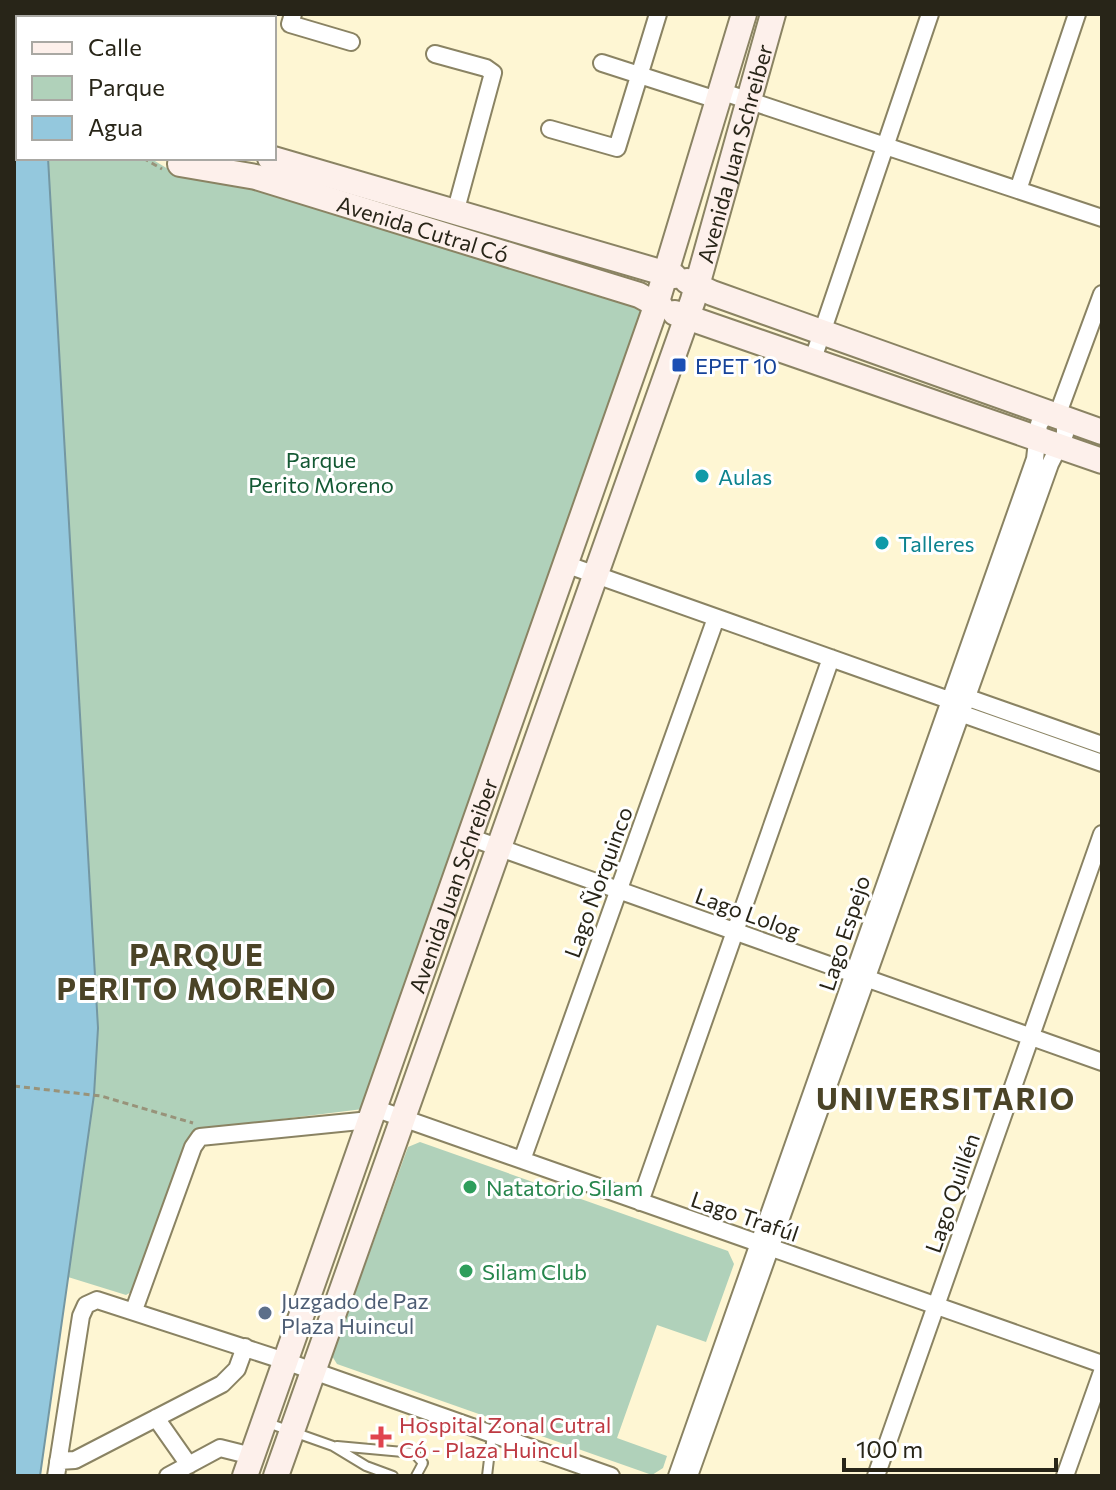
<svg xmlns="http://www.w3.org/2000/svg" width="1116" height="1490" viewBox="0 0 1116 1490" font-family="Commissioner,sans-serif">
  <rect width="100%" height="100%" fill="#fef6d3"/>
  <path fill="#b0d1ba" d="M48 158H150L173 172 232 180 644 307 363 1109 202 1129 133 1291 126 1295 68 1277 94 1095 98 1028Z
    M420 1142 728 1251 734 1264 706 1342 657 1325 617 1438 667 1456 663 1468 652 1475 337 1364 332 1356 408 1147Z"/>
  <path fill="#94c8dd" stroke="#7497a2" stroke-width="2" d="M14 14H39L40 18H18V158H48L98 1028 94 1095 40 1476H14Z"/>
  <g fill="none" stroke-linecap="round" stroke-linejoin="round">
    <g stroke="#8a8363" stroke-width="12">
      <path id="lane" d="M265 1422 333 1446 366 1466 393 1476
        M337 1446 414 1453 423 1463 416 1476
        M487 1476 492 1434"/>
    </g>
    <g stroke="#8a8363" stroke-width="20">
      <path id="street" d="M293 14 290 24 351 42
        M435 54 486 68 493 73 455 213
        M602 63 717 100
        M720 91 1102 218
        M550 129 617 148 658 14
        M1018 190 1077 14
        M813 359 930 14
        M1057 416 1102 294
        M565 564 949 700 950 708 957 712 1102 763
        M960 695 1102 745
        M469 837 1102 1062
        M374 1108 1102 1364
        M522 1160 716 618
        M640 1202 831 658
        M134 1310 193 1147 200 1137 370 1120
        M156 1418 189 1465
        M58 1461 75 1460 222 1384 237 1369 245 1347
        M56 1476 81 1316 86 1305 97 1300 285 1361 611 1476
        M168 1476 220 1448 252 1456
        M677 1476 1035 459 1039 424 1044 417 1056 416
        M689 1476 1050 464 1065 434V423L1057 416
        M876 1476 1102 834
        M1065 1476 1102 1372"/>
    </g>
    <g stroke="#8a8363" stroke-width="28">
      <g id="secondary">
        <path d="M218 18 220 14"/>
        <path d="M14 110H18"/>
        <path d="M270 158 674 276"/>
        <path id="s1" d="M180 164 256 177 639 295 661 307"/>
        <path d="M687 281 712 293 1102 432"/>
        <path d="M675 313 1102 461"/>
        <path id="s2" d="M245 1476 653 315 744 14"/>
        <path id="s3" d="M276 1476 693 300 773 14"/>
      </g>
    </g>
    <path stroke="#98937a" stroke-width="3" stroke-dasharray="6 4" stroke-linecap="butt" d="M143 158 162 169
      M14 1086 101 1096 193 1123"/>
    <use href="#lane" stroke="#fff" stroke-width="8"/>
    <use href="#street" stroke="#fff" stroke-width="16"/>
    <use href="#secondary" stroke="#fdf0eb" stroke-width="24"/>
  </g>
  <rect fill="#1a4fb4" stroke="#fff" stroke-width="3" x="671" y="357" width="16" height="16" rx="4"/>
  <g fill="#0f9aa8" stroke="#fff" stroke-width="3">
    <circle cx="702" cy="476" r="8"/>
    <circle cx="882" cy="543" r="8"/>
  </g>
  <g fill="#2e9e5b" stroke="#fff" stroke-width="3">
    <circle cx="470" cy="1187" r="8"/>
    <circle cx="466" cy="1271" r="8"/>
  </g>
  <circle fill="#5c6f8a" stroke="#fff" stroke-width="3" cx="265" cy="1313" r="8"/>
  <path fill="#e0444e" stroke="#fff" stroke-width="3" d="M377 1425h8v8h8v8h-8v8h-8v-8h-8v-8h8z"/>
  <g text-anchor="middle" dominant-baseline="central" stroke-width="6" stroke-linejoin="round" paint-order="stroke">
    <g font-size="22" fill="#282518" stroke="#fff">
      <text stroke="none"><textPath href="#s3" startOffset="1400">Avenida Juan Schreiber</textPath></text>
      <text stroke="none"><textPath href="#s1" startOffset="252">Avenida Cutral Có</textPath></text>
      <text transform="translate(598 882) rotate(-70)">Lago Ñorquinco</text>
      <text stroke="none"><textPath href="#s2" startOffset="626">Avenida Juan Schreiber</textPath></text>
      <text transform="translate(748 913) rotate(20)">Lago Lolog</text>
      <text transform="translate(844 933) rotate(-72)">Lago Espejo</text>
      <text transform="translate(952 1193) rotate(-71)">Lago Quillén</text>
      <text transform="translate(745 1216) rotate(19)">Lago Trafúl</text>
    </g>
    <g font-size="22" fill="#164399" stroke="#fff" text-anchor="start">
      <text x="695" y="365">EPET 10</text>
    </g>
    <g font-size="22" fill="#145934" stroke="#fff">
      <text x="321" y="459">Parque<tspan x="321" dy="25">Perito Moreno</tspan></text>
    </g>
    <g font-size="22" fill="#0d838f" stroke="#fff" text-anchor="start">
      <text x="718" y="476">Aulas</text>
      <text x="898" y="543">Talleres</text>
    </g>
    <g font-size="22" fill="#27864d" stroke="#fff" text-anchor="start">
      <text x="486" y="1187">Natatorio Silam</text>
      <text x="482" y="1271">Silam Club</text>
    </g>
    <g font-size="22" fill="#4e5e75" stroke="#fff" text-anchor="start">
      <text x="281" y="1300">Juzgado de Paz<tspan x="281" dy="25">Plaza Huincul</tspan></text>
    </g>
    <g font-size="22" fill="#be3a42" stroke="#fff" text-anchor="start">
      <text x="399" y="1424">Hospital Zonal Cutral<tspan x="399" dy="25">Có - Plaza Huincul</tspan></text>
    </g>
    <g font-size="30" font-weight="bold" letter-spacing="2" fill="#4b4427" stroke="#fff">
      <text x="197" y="953">PARQUE<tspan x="197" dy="34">PERITO MORENO</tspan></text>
      <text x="946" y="1097">UNIVERSITARIO</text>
    </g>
  </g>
  <rect width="1116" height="1490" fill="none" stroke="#282518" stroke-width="32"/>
  <rect x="16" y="16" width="260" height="144" fill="#ffffff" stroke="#a9a8a3" stroke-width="2"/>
  <rect x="32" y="42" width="40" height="12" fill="#fdf0eb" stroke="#a9a8a3" stroke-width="2"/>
  <text x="88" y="56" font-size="24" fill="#282518">Calle</text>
  <rect x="32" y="76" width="40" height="24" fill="#b0d1ba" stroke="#a9a8a3" stroke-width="2"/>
  <text x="88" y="96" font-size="24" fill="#282518">Parque</text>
  <rect x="32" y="116" width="40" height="24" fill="#94c8dd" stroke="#a9a8a3" stroke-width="2"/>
  <text x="88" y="136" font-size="24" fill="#282518">Agua</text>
  <path d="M844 1458v12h212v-12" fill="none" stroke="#282518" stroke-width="4"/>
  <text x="856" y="1458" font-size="24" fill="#282518" stroke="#ffffff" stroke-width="6" paint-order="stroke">100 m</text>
</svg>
